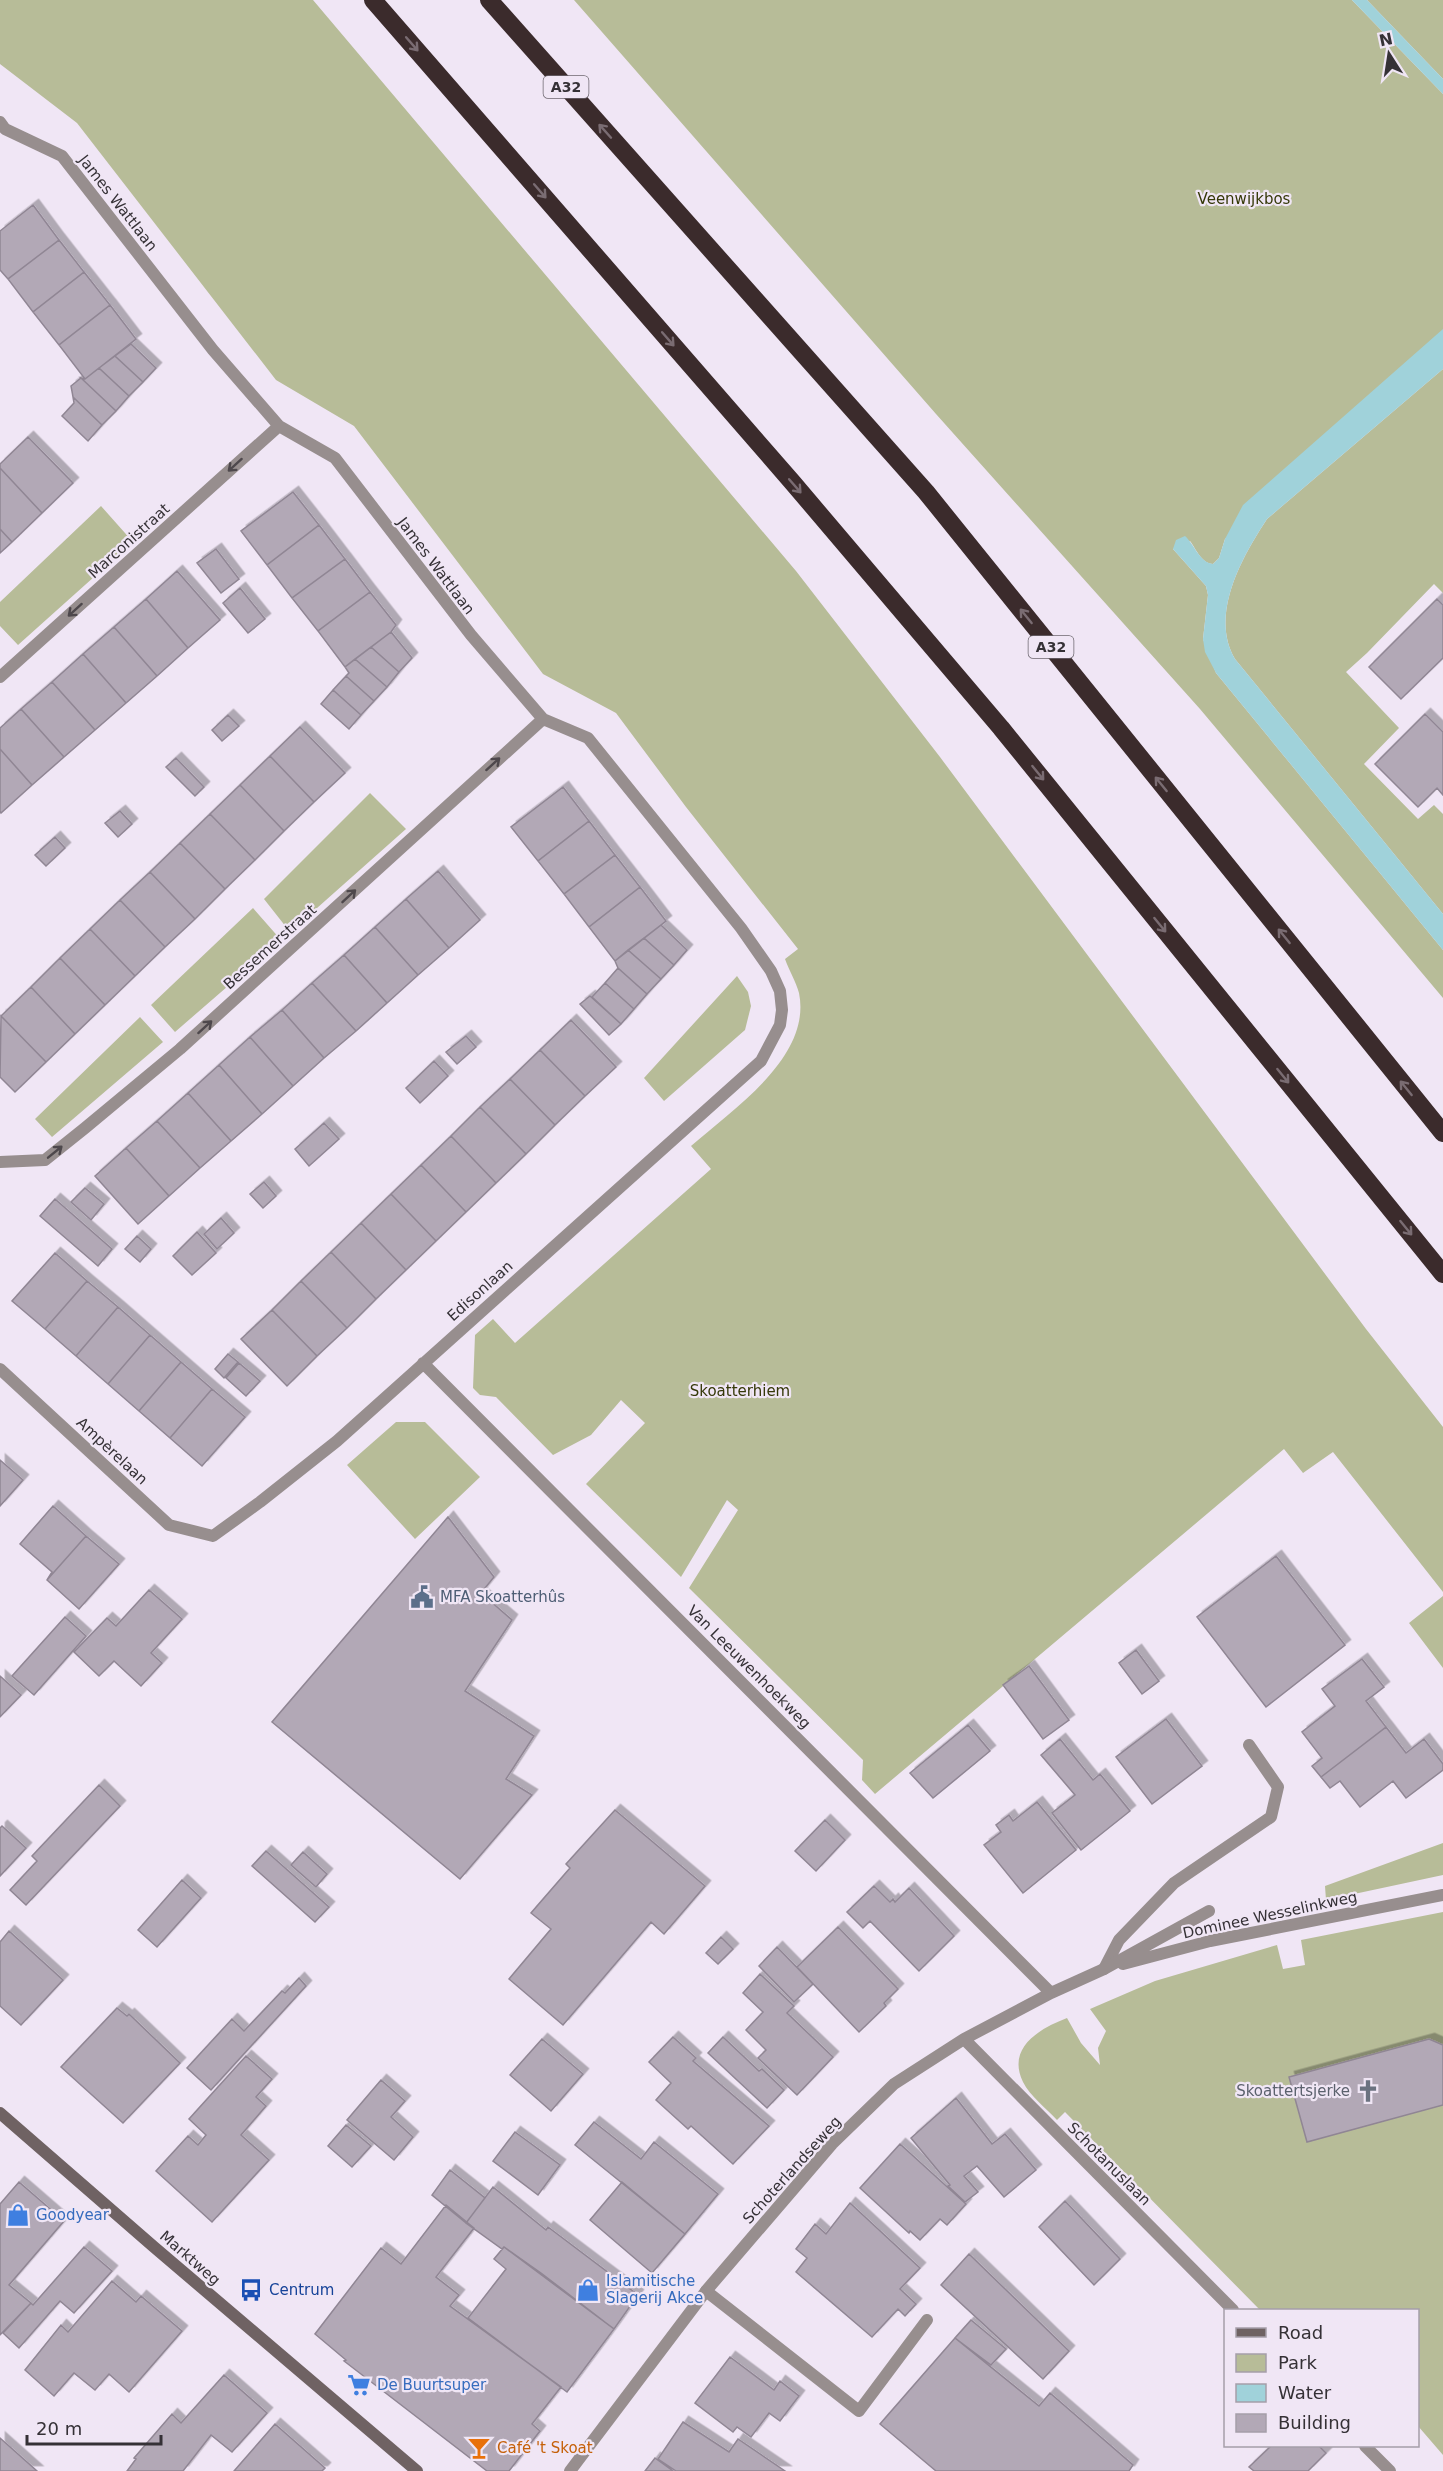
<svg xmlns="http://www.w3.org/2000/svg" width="1443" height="2471" viewBox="0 0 1443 2471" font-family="'DejaVu Sans',sans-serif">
  <defs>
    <filter id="shadow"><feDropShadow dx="5.5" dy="-5.5" stdDeviation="0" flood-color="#0004"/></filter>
  </defs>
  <rect width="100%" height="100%" fill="#f0e6f5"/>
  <path fill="#b7bc98" d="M0 0H313L796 571 940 757 1366 1329 1443 1427V1592L1333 1452 1303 1473 1284 1449 875 1794 862 1780 863 1760 689 1588 738 1510 727 1500 681 1577 586 1484 645 1423 621 1400 591 1435 553 1455 496 1397 480 1395 473 1388 475 1335 493 1319 515 1343 711 1169 691 1146C733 1109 812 1057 799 993 796 982 789 970 785 959L798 949 686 807 616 713 543 674 354 426 276 380 77 123 0 64Z
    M574 0H1352L1443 94V342L1225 539 1219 558 1213 564C1202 564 1196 549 1190 541L1173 549 1206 586 1208 595 1203 639 1216 673 1443 950V998L1200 709 936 414Z
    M1367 0H1443V79Z
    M1443 369V593L1434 584 1367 653 1346 672 1399 728 1364 764 1418 819 1434 805 1443 814V914L1235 659C1209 615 1242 557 1267 519Z
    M101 506 133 542 18 645 0 626V602Z
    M370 793 406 829 290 932 264 899Z
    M253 908 281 940 175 1032 151 1005Z
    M737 976 748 992 751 1006 745 1030 664 1101 644 1078Z
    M140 1017 163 1042 52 1137 35 1119Z
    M396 1422H425L480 1477 415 1539 347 1465Z
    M1443 1596V1668L1409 1623Z
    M1443 1843V1875L1326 1900 1325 1886Z
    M1443 1912V2455L1418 2426V2310H1260L1065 2112 1057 2120C1046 2108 1030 2096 1023 2082 1006 2047 1041 2028 1067 2018L1081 2043 1100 2065 1098 2048 1106 2031 1090 2009 1155 1981 1277 1945 1283 1969 1305 1965 1301 1940Z"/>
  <path fill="#a0d2da" d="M1352 0H1367L1443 79V94Z
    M1443 329V369L1267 519C1242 557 1209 615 1235 659L1443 914V950L1216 673 1205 652 1203 639 1208 595 1206 586 1173 549 1176 540 1185 536C1194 544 1200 563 1213 564L1219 558 1225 539 1243 505Z"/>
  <path fill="#b2a8b6" stroke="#908694" stroke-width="1.5" filter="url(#shadow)" d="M33 205 59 240 8 279 0 270V231Z
    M59 240 84 272 33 312 8 279Z
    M84 272 110 305 59 345 33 312Z
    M110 305 136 339 85 379 59 345Z
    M131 344 156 368 143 382 115 356Z
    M115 356 143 382 129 396 99 368Z
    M99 368 129 396 116 411 81 378 85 379Z
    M81 378 116 411 102 425 73 397 71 386Z
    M73 397 102 425 88 441 62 416 74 403Z
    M28 437 73 483 42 513 0 468V464Z
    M0 468 42 513 12 542 0 529Z
    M293 492 319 525 267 565 241 531Z
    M319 525 345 559 292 598 267 565Z
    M0 529 12 542 0 553Z
    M216 549 239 579 221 593 197 563Z
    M345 559 370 592 318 631 292 598Z
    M177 571 220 620 188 648 146 599Z
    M240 588 265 619 248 633 223 603Z
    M370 592 396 625 391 632 345 667 318 631Z
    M146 599 188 648 157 676 114 627Z
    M1437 599 1443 605V658L1401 699 1369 667Z
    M114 627 157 676 126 703 83 654Z
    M391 632 412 658 399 672 371 647Z
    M371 647 399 672 387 687 355 659Z
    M83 654 126 703 95 730 52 682Z
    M355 659 387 687 374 701 346 676 349 673 345 667Z
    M346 676 374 701 361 715 333 690Z
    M52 682 95 730 64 757 21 709Z
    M333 690 361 715 349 729 321 704Z
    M21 709 64 757 32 785 0 749V728Z
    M1425 714 1443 732V795L1437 788 1418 807 1375 764Z
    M228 715 239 726 222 741 212 730Z
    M300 727 345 773 314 802 270 756Z
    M0 749 32 785 1 813 0 811Z
    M270 756 314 802 284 831 240 785Z
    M176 758 204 787 195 796 166 767Z
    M240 785 284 831 255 860 210 814Z
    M563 787 589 821 538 861 511 827Z
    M120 811 132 824 118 837 105 823Z
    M210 814 255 860 225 889 180 843Z
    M589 821 615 855 564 894 538 861Z
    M55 837 65 848 46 866 35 855Z
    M180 843 225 889 195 919 150 872Z
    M615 855 640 887 589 927 564 894Z
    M438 871 480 920 449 948 406 899Z
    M150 872 195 919 165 947 120 900Z
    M640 887 666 921 615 961 589 927Z
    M406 899 449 948 418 975 375 927Z
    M120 900 165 947 135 976 90 929Z
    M661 925 687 950 674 965 644 938Z
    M375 927 418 975 387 1003 344 955Z
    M90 929 135 976 105 1005 60 958Z
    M644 938 674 965 661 979 628 950Z
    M628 950 661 979 647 994 618 968 615 961Z
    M344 955 387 1003 356 1031 312 983Z
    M60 958 105 1005 75 1034 31 987Z
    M618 968 647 994 634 1009 605 983Z
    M312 983 356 1031 324 1058 282 1010Z
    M605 983 634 1009 621 1024 592 997Z
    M31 987 75 1034 46 1062 1 1016Z
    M590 996 621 1024 609 1035 580 1004Z
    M282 1010 324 1058 293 1086 250 1037Z
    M1 1016 46 1062 15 1092 0 1077Z
    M571 1020 616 1067 585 1096 540 1050Z
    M466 1036 476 1047 457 1064 446 1052Z
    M250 1037 293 1086 262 1114 219 1065Z
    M540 1050 585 1096 555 1125 510 1079Z
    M434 1061 448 1076 420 1103 406 1088Z
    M219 1065 262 1114 231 1141 188 1093Z
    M510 1079 555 1125 526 1154 480 1107Z
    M188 1093 231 1141 200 1168 157 1121Z
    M480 1107 526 1154 496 1183 451 1136Z
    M157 1121 200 1168 169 1196 126 1148Z
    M324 1123 339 1139 309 1166 295 1149Z
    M451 1136 496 1183 466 1212 421 1165Z
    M126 1148 169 1196 138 1224 95 1176Z
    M421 1165 466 1212 436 1241 391 1194Z
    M264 1182 276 1196 263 1208 250 1194Z
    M85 1188 104 1204 91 1220 71 1202Z
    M391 1194 436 1241 406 1270 361 1223Z
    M55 1199 112 1249 98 1266 40 1216Z
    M221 1218 234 1233 217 1249 204 1234Z
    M361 1223 406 1270 376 1299 331 1252Z
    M197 1232 216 1253 192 1275 173 1256Z
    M137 1236 151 1249 140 1262 125 1249Z
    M331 1252 376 1299 347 1328 301 1281Z
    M55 1253 87 1281 45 1329 12 1301Z
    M87 1281 118 1307 76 1356 45 1329Z
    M301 1281 347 1328 317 1356 272 1310Z
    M118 1307 150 1335 108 1384 76 1356Z
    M272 1310 317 1356 287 1386 241 1339Z
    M150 1335 181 1362 139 1411 108 1384Z
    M228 1354 238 1362 224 1378 215 1369Z
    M181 1362 212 1389 170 1438 139 1411Z
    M239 1363 260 1381 246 1396 226 1378Z
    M212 1389 245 1417 202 1466 170 1438Z
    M0 1460 23 1480 0 1506Z
    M53 1506 86 1536 47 1580 52 1572 20 1544Z
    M448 1517 494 1577 481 1593 512 1620 465 1691 534 1736 506 1779 532 1795 460 1879 272 1722Z
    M86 1536 119 1564 79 1609 47 1580Z
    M1276 1556 1345 1645 1266 1707 1197 1617Z
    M149 1590 182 1619 151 1653 162 1663 141 1686 114 1661 99 1676 74 1652 107 1618 116 1626Z
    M65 1617 86 1636 34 1695 12 1676Z
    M1136 1650 1159 1681 1142 1694 1119 1663Z
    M1362 1659 1384 1687 1366 1701 1386 1727 1321 1777 1312 1766 1322 1758 1302 1732 1335 1706 1322 1689Z
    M1029 1666 1069 1720 1043 1739 1003 1685Z
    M0 1676 21 1695 0 1717Z
    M1166 1719 1202 1766 1152 1804 1116 1757Z
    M968 1725 990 1751 933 1798 910 1773Z
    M1386 1727 1406 1753 1424 1739 1443 1764V1770L1406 1798 1393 1781 1360 1807 1340 1781 1330 1788 1321 1777Z
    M1060 1739 1093 1780 1100 1774 1130 1811 1081 1850 1052 1813 1075 1795 1041 1755Z
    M99 1785 120 1806 26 1905 10 1890 37 1861 32 1856Z
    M1037 1802 1076 1850 1023 1893 984 1845 1001 1832 996 1825 1009 1815 1013 1821Z
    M615 1810 705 1886 664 1934 651 1922 563 2025 509 1979 551 1929 531 1913 570 1868 566 1864Z
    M825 1820 845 1840 816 1871 795 1851Z
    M2 1826 26 1848 0 1876V1828Z
    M266 1851 329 1907 315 1922 252 1866Z
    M303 1852 327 1874 316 1887 291 1865Z
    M182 1880 201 1898 157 1947 138 1930Z
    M874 1886 890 1902 893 1899 895 1902 909 1888 954 1936 919 1971 870 1921 863 1928 847 1912Z
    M838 1927 898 1989 884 2003 886 2006 859 2032 797 1967Z
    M9 1931 63 1980 21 2025 0 2006V1942Z
    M721 1937 733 1949 718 1964 706 1953Z
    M777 1947 813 1984 794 2002 759 1966Z
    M760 1974 794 2006 787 2013 833 2057 797 2095 758 2058 766 2050 746 2030 763 2012 743 1993Z
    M299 1978 306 1986 211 2090 187 2068 232 2019 244 2031 282 1991 285 1993Z
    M117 2008 127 2016 129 2014 180 2063 123 2123 61 2067Z
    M673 2037 696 2058 693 2061 769 2126 733 2164 691 2126 688 2129 656 2100 671 2083 649 2062Z
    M723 2037 759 2071 762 2069 784 2090 767 2108 708 2053Z
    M542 2039 583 2074 551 2111 510 2075Z
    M1429 2039 1443 2045V2105L1307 2142 1289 2077Z
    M246 2056 272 2079 256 2097 266 2106 241 2135 269 2160 212 2222 156 2171 188 2136 198 2145 206 2135 189 2119Z
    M381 2080 405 2101 391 2117 413 2137 394 2160 347 2120Z
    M956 2098 992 2144 1005 2134 1036 2170 1004 2197 977 2166 964 2176 978 2192 965 2202 948 2186 950 2185 911 2138Z
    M594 2122 641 2159 654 2142 718 2194 685 2234 575 2145Z
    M346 2125 371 2146 352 2167 328 2146Z
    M515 2132 560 2165 538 2195 493 2161Z
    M900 2144 966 2204 947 2225 940 2219 920 2240 910 2231 909 2233 860 2188Z
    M450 2170 485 2198 466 2223 432 2195Z
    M19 2182 64 2221 9 2285 31 2303 0 2335V2204Z
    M622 2182 685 2234 652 2273 590 2220Z
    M493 2187 546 2230 548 2227 638 2295 614 2329 541 2273 504 2247 502 2249 466 2223Z
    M1065 2201 1120 2259 1094 2285 1039 2227Z
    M850 2203 920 2268 900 2289 916 2304 905 2316 898 2309 872 2337 796 2272 807 2258 796 2249 815 2224 826 2234Z
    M446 2205 474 2228 436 2277 459 2295 450 2306 561 2387 532 2424 540 2431 509 2471H487L344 2361 346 2360 315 2334 381 2248 401 2264Z
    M84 2247 112 2271 74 2313 60 2301 19 2348 3 2333 31 2303 33 2305Z
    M504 2247 614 2329 567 2392 468 2318 506 2269 494 2259Z
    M969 2254 1069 2351 1043 2379 941 2285Z
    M112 2281 136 2302 141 2296 182 2331 129 2392 109 2374 95 2390 74 2373 54 2396 25 2370 61 2325 68 2332Z
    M971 2320 1006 2349 991 2365 955 2338Z
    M955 2338 1039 2406 1050 2393 1133 2465 1129 2471H936L880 2424Z
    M730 2357 774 2390 780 2381 799 2396 780 2421 769 2413 751 2437 737 2427 733 2432 695 2403Z
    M224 2375 267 2413 232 2452 211 2435 183 2471H127L136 2459 134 2458 172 2414 181 2423Z
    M683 2422 729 2452 738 2439 785 2471H676L658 2459Z
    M275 2424 325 2468 322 2471H234Z
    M0 2438 37 2471H0Z
    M1271 2446H1319L1326 2453 1308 2471H1254L1249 2467Z
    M655 2458 673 2471H645Z"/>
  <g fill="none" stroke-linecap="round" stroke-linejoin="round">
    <path stroke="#978e8e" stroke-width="12" d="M1104 1969 1119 1940 1174 1883 1271 1817 1278 1787 1249 1745
      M706 2291 859 2411 927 2320"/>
    <path stroke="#978e8e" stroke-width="12" d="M0 122 5 129 62 156 213 350 279 426 335 458 471 635 543 719 588 738 741 928 771 971 780 991 782 1010 780 1025 761 1061 337 1441 260 1502 213 1536 169 1525 0 1369
      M0 677 279 426
      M0 1162 45 1160 85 1128 180 1049 543 719
      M423 1363 1051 1993
      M1123 1964 1210 1941 1443 1895
      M964 2039 1233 2310
      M1365 2446 1390 2471
      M570 2471 706 2291 832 2144 894 2084 964 2039 1051 1993 1104 1969 1209 1911"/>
    <path stroke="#6f6263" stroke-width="12" d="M0 2113 154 2247 417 2471"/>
    <path stroke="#3b2b2c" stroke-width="18" d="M373 0 793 483 1001 728 1443 1274
      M489 0 926 492 1443 1133"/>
  </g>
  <defs><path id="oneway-shaft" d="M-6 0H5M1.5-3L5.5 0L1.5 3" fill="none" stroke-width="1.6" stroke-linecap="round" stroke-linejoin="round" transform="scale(1.5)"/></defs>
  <g stroke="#7a6c72">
    <use href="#oneway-shaft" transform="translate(412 44) rotate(49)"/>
    <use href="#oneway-shaft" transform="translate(605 131) rotate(-132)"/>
    <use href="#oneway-shaft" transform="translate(540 191) rotate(49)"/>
    <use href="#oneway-shaft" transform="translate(668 339) rotate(49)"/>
    <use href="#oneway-shaft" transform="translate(795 486) rotate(49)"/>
    <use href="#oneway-shaft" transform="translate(1026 616) rotate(-129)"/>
    <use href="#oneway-shaft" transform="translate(1038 773) rotate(51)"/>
    <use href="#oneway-shaft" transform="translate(1161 784) rotate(-129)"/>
    <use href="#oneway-shaft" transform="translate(1160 925) rotate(51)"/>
    <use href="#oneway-shaft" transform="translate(1284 936) rotate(-129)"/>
    <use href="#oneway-shaft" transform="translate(1283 1076) rotate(51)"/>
    <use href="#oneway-shaft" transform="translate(1406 1088) rotate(-129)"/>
    <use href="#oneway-shaft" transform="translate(1406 1228) rotate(51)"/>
  </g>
  <g stroke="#4e484c">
    <use href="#oneway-shaft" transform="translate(235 465) rotate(138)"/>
    <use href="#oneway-shaft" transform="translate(75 610) rotate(138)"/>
    <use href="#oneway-shaft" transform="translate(493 764) rotate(-42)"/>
    <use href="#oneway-shaft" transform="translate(349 896) rotate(-43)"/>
    <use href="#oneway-shaft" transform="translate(205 1027) rotate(-42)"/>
    <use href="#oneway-shaft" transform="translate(55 1152) rotate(-39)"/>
  </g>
  <defs>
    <g id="civic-bare" transform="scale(1.8)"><path d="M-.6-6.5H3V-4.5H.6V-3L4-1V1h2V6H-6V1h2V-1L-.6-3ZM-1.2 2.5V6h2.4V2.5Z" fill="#5c6f8a" stroke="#f0e6f5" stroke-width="2.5" paint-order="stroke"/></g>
    <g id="church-bare" transform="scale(1.8)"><path d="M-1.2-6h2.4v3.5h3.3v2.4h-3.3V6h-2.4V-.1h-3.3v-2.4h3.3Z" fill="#6b7280" stroke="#f0e6f5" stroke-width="2.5" paint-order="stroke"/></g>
    <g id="shop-bare" transform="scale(1.8)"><path d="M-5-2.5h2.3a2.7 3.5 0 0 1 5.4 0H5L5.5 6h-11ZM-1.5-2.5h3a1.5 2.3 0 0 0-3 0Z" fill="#3f7fe0" stroke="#f0e6f5" stroke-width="2.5" paint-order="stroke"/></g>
    <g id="bus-bare" transform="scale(1.8)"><path d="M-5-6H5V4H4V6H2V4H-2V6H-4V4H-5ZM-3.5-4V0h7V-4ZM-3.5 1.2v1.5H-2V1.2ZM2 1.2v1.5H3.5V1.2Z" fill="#1a4fb4" stroke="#f0e6f5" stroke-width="2.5" paint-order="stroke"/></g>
    <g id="supermarket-bare" transform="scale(1.8)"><path d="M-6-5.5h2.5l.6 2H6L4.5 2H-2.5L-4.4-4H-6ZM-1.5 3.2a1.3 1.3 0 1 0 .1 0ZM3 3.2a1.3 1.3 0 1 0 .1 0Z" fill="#3f7fe0" stroke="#f0e6f5" stroke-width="2.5" paint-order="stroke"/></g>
    <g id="bar-bare" transform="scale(1.8)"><path d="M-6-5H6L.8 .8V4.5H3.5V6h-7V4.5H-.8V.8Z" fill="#e8710a" stroke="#f0e6f5" stroke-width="2.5" paint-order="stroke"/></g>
  </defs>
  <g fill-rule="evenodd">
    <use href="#civic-bare" x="422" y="1597"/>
    <use href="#church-bare" x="1368" y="2091"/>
    <use href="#shop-bare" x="18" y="2215"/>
    <use href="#bus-bare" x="251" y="2290"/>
    <use href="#shop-bare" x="588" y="2290"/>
    <use href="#supermarket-bare" x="359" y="2385"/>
    <use href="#bar-bare" x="479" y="2448"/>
  </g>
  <g text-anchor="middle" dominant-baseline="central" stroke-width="4.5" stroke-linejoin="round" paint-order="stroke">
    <g fill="#f0e6f5" stroke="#6d676f" stroke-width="1.5">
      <rect x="543.5" y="76" width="45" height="22" rx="4.5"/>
      <rect x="1028.5" y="636" width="45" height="22" rx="4.5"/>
    </g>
    <g font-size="14" font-weight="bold" fill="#353136">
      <text x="566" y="87">A32</text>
      <text x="1051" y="647">A32</text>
    </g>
    <g font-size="15" fill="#353808" stroke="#f0e6f5">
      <text x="1244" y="199">Veenwijkbos</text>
      <text x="740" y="1391">Skoatterhiem</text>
    </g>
    <g font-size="15" fill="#353136" stroke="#f0e6f5">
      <text transform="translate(118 203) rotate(52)">James Wattlaan</text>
      <text transform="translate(129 541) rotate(-42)">Marconistraat</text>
      <text transform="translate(436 566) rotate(53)">James Wattlaan</text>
      <text transform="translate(270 947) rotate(-42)">Bessemerstraat</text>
      <text transform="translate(480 1291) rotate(-42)">Edisonlaan</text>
      <text transform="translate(112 1451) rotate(43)">Ampèrelaan</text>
      <text transform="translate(749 1667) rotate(45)">Van Leeuwenhoekweg</text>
      <text transform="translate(1270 1915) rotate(-12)">Dominee Wesselinkweg</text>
      <text transform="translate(1109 2164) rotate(45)">Schotanuslaan</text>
      <text transform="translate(792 2170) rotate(-48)">Schoterlandseweg</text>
      <text transform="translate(190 2258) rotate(41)">Marktweg</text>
    </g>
    <g font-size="15" fill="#4e5e75" stroke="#f0e6f5" text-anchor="start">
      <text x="440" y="1597">MFA Skoatterhûs</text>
    </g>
    <g font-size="15" fill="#5b616d" stroke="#f0e6f5" text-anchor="end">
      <text x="1350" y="2091">Skoattertsjerke</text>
    </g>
    <g font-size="15" fill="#366cbe" stroke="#f0e6f5" text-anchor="start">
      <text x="36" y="2215">Goodyear</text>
      <text x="606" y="2281">Islamitische<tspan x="606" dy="17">Slagerij Akce</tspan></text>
      <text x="377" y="2385">De Buurtsuper</text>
    </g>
    <g font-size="15" fill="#164399" stroke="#f0e6f5" text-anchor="start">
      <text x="269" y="2290">Centrum</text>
    </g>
    <g font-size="15" fill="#c56008" stroke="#f0e6f5" text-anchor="start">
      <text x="497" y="2448">Café 't Skoat</text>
    </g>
  </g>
  <rect x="1224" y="2309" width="195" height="138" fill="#f0e6f5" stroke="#a59ea9" stroke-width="1.5"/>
  <rect x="1236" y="2328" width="30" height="9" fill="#6f6263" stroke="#a59ea9" stroke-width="1.5"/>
  <text x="1278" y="2339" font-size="18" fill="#353136">Road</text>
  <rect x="1236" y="2354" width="30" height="18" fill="#b7bc98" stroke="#a59ea9" stroke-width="1.5"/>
  <text x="1278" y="2369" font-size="18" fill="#353136">Park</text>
  <rect x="1236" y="2384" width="30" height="18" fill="#a0d2da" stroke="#a59ea9" stroke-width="1.5"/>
  <text x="1278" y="2399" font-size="18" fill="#353136">Water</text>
  <rect x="1236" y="2414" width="30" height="18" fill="#b2a8b6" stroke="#a59ea9" stroke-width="1.5"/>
  <text x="1278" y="2429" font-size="18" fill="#353136">Building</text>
  <g transform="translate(1389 54) rotate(348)" stroke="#f0e6f5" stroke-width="4.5" paint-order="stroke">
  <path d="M0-4.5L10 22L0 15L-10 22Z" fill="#353136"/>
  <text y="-9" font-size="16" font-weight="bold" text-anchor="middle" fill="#353136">N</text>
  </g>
  <path d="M27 2435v9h134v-9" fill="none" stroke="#353136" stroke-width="3"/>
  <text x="36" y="2435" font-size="18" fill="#353136" stroke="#f0e6f5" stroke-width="4.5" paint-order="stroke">20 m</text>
</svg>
